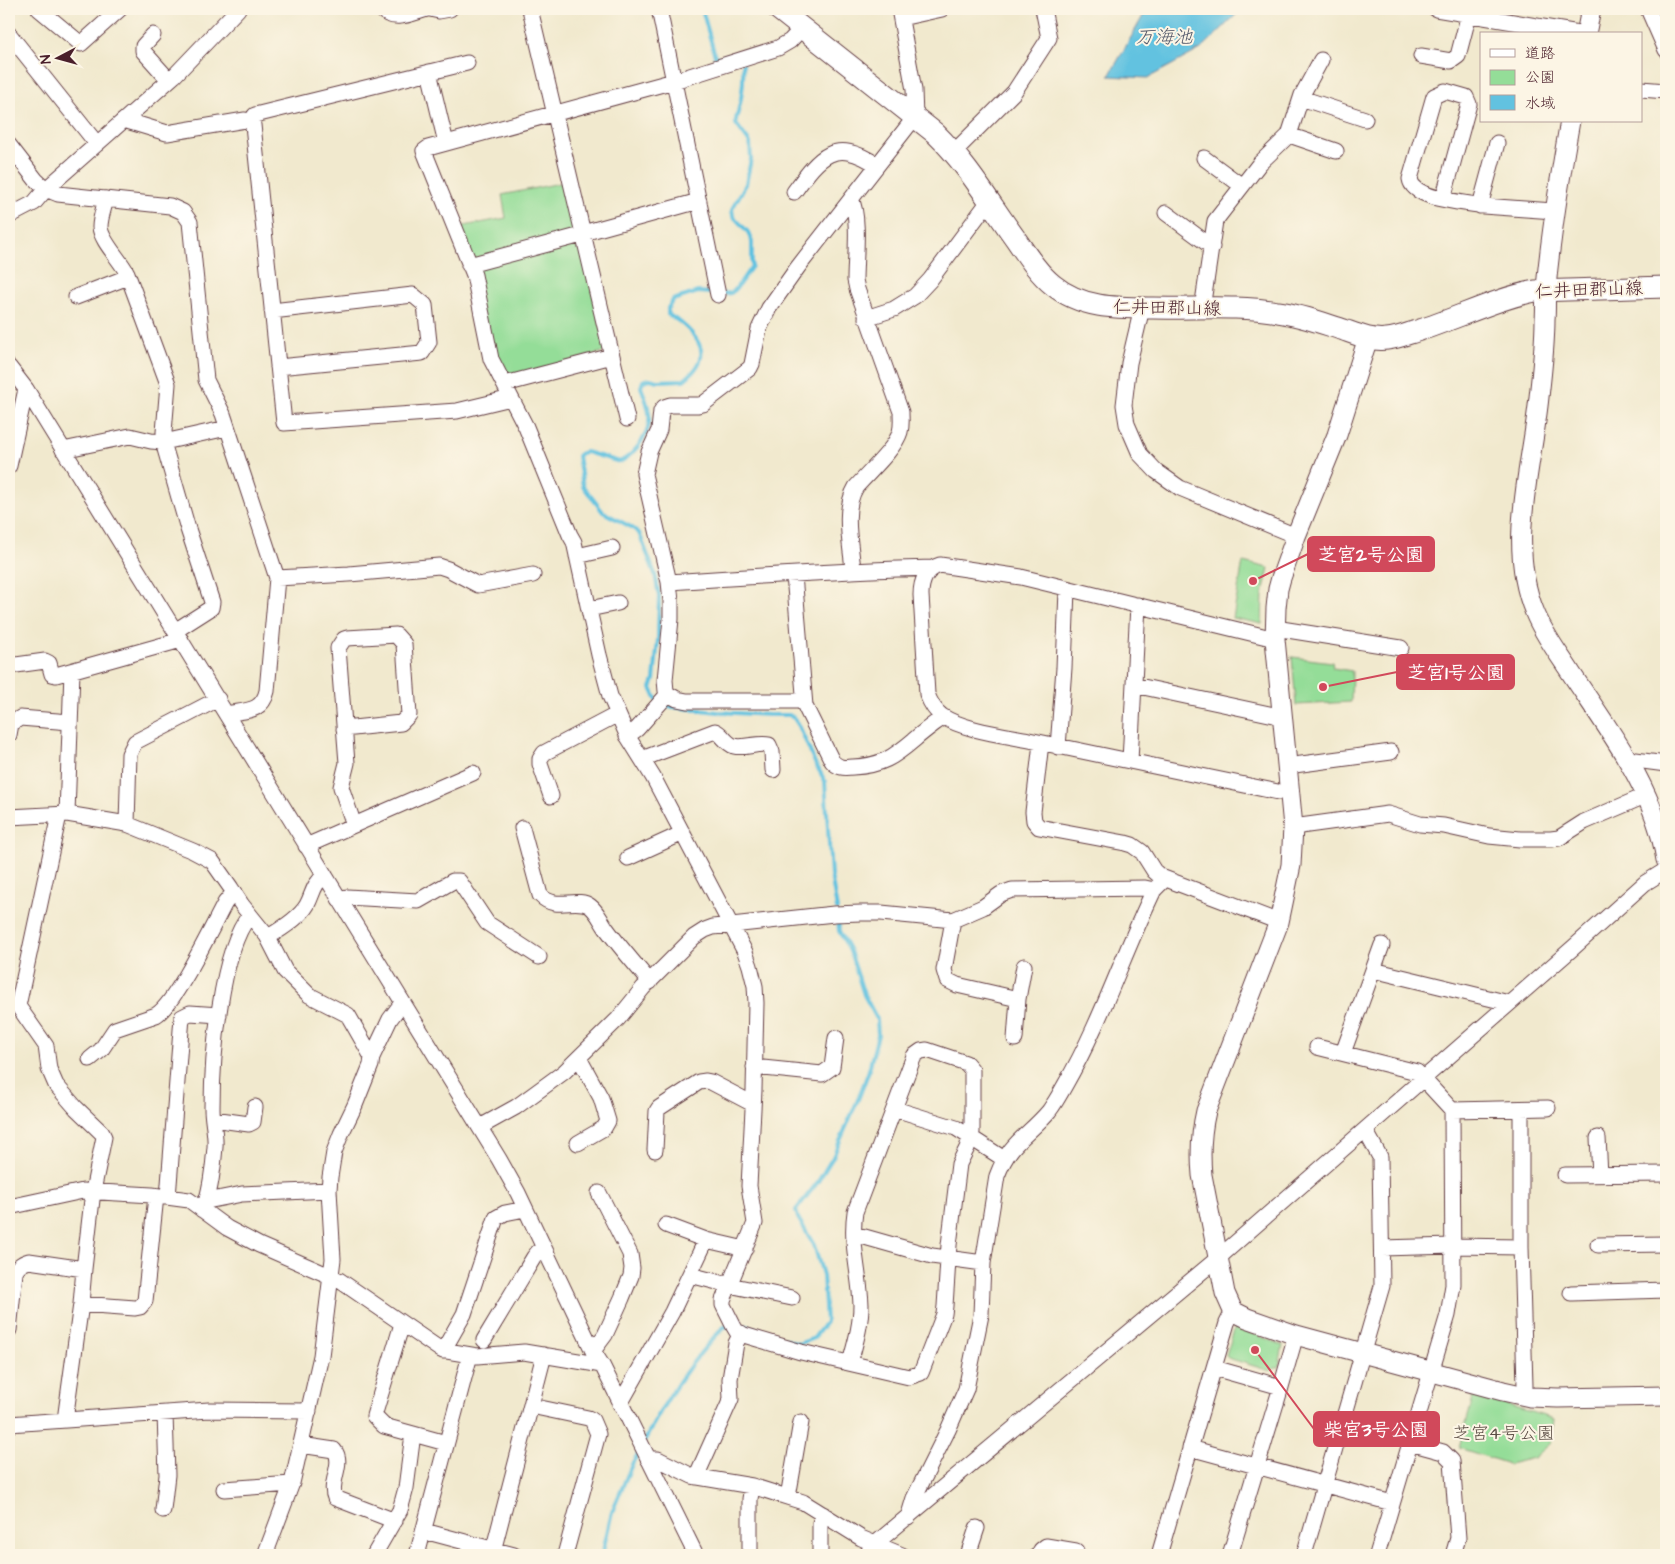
<svg xmlns="http://www.w3.org/2000/svg" width="1675" height="1564" viewBox="0 0 1675 1564" font-family="'Architects Daughter','Klee One',sans-serif">
  <rect width="100%" height="100%" fill="#fcf5e5"/>
  <filter id="ink" filterUnits="userSpaceOnUse"><feTurbulence type="fractalNoise" baseFrequency=".02" numOctaves="2"/><feDisplacementMap in="SourceGraphic" scale="10" xChannelSelector="R" yChannelSelector="G"/><feConvolveMatrix kernelMatrix="1 2 1 2 8 2 1 2 1" color-interpolation-filters="sRGB"/></filter>
  <filter id="wash" filterUnits="userSpaceOnUse"><feTurbulence type="fractalNoise" baseFrequency=".0096" numOctaves="4" result="noise"/><feDisplacementMap in="SourceGraphic" scale="20" xChannelSelector="R" yChannelSelector="G"/><feGaussianBlur stdDeviation="1.12" result="paint"/><feColorMatrix in="noise" values="0 0 0 0 0 0 0 0 0 0 0 0 0 0 0 0 0 1.4 0 .05"/><feComposite in="paint" operator="in"/></filter>
  <g filter="url(#wash)">
    <rect width="100%" height="100%" fill="#f1e9ce"/>
    <path fill="#94dd98" stroke="#6f7e62" d="M565 182 607 351 507 378 493 358 459 227 506 218 502 195Z
      M1243 562 1269 568 1263 593 1262 624 1233 618Z
      M1292 657 1332 662 1333 668 1352 671 1351 702 1296 705Z
      M1235 1327 1283 1345 1279 1366 1270 1371 1228 1358 1226 1356Z
      M1474 1395 1554 1419 1551 1443 1534 1458 1509 1464 1459 1448Z"/>
    <path fill="#62c2e0" stroke="#567086" d="M1147 9H1242L1201 49 1148 78 1109 76Z"/>
    <g fill="none" stroke-linecap="round" stroke-linejoin="round">
      <path stroke="#62c2e0" stroke-width="4" d="M702 9 715 56 718 58 735 54
        M722 294 731 293 735 290 752 266V242L748 232 733 216 732 209 746 184 751 159 750 143 736 124C735 119 737 117 738 112 742 97 744 79 743 64
        M657 701 651 688 654 680 658 639 659 596 655 574 639 533 631 527 603 512 583 486 578 456 581 453 586 452 620 462C636 453 652 432 649 413 648 404 644 395 641 387L643 381 650 379 658 381 684 380C710 360 705 343 681 323 677 319 672 318 668 314V308L673 300 698 292 713 293
        M664 706 718 712 769 715H789L793 717 799 726 815 763 825 781 831 875 837 909
        M738 1326H746L798 1344 814 1338 826 1322 823 1275 814 1245 798 1218 796 1210 817 1183 833 1157 859 1097 868 1073 878 1035 877 1019 864 995 850 951 839 931 838 916
        M644 1442C665 1400 691 1360 724 1327L728 1326
        M602 1555 612 1512 633 1462 640 1451"/>
    </g>
  </g>
  <g filter="url(#ink)">
    <g fill="none" stroke-linecap="round" stroke-linejoin="round">
      <g stroke="#633d43" stroke-width="17">
        <path id="minor" d="M39 9 81 44 120 9
          M381 9C393 23 412 13 427 9
          M430 9 439 11 450 9
          M659 9 718 295
          M1436 9 1585 34
          M1648 9 1666 50
          M901 18 942 9
          M801 29 790 41 778 48 674 81 428 148 424 151 474 275 491 359 526 427 570 535 574 542 599 655 610 696 628 737 653 777 745 952 750 966 755 986 756 1003 754 1090 749 1186 755 1223 723 1300V1305L734 1327 737 1332 744 1335 801 1352 909 1377 921 1373 944 1314 945 1306 949 1245 959 1164 967 1148 972 1132V1070L966 1063 927 1050 921 1051 914 1056 855 1212C850 1243 860 1274 861 1305 861 1325 855 1344 850 1363
          M9 34 97 144
          M153 35 143 46V51L169 80
          M1421 56 1451 61 1458 56 1469 14
          M429 72 446 143
          M1641 89 1666 91
          M1301 98 1365 119
          M124 120 167 133 245 120 250 122 253 125 284 423 457 411 511 398
          M250 122 255 115 467 63
          M1289 135 1336 151
          M9 145 36 180 46 189 58 194 170 206 183 212 190 222 206 380 223 414 277 578 267 691C262 713 245 710 226 714
          M954 152 1014 92 1049 38 1043 9
          M1204 158 1242 186
          M794 192C820 156 834 137 877 165
          M106 199C104 208 100 218 100 227 101 241 120 259 127 273L168 384 164 432 165 449 188 529 212 602 211 608 175 631
          M851 199C860 216 855 260 855 280L857 289 901 412C901 419 902 425 900 432 895 449 868 473 856 487 842 510 851 544 853 570
          M1443 199 1469 104 1466 97 1445 91 1434 96 1410 179C1413 200 1465 202 1483 206L1554 211
          M1480 206 1497 143
          M1166 213 1212 247
          M9 216 34 203 46 189 174 76 238 9
          M469 265 578 236 583 233 699 201
          M76 297 128 277
          M1142 308 1129 363 1124 405 1127 424 1140 454 1156 471 1180 488 1296 536
          M1202 309 1215 221 1260 163 1289 135 1302 95 1321 60
          M272 311 413 295 425 305 429 342 422 353 278 367
          M866 318 894 309 915 296 930 280 989 201
          M612 356 627 419
          M9 367 26 389 199 670 499 1159 518 1193 593 1351 602 1365 696 1555
          M505 384 612 356 530 9
          M63 450 130 436 151 441 164 442 227 428
          M9 466 26 389
          M577 556 612 548
          M794 575 805 706 832 761C838 768 843 768 853 767 881 766 894 757 915 739 924 731 934 724 943 717
          M277 578 349 574 439 566 448 569 478 585 533 575
          M669 582C757 576 845 570 933 568
          M589 609 618 603
          M1275 628 1401 648
          M1275 639 1021 577 940 565C926 569 921 581 921 595L927 694C930 702 935 711 942 716 963 730 1004 735 1029 740 1112 758 1195 774 1278 792H1290
          M9 666 45 661 49 663 52 674 56 675 181 640
          M1134 685 1283 717
          M804 701H687L677 699 668 694 666 691 665 680 671 619V601L669 582 644 474 649 452 659 430 661 411 664 407 670 405H698L703 404 750 368 752 364 759 329 769 308 798 267 915 117 914 90 899 9
          M344 729 401 723 409 715 404 644 396 635 347 638 344 639 338 648 347 763 341 787 354 825
          M9 735 11 724 20 718 70 722
          M627 736 637 729 668 694
          M1041 743 1033 812 1034 821 1039 827 1125 843 1132 845 1142 852 1154 871 1161 877 1279 922
          M1058 747 1064 668 1067 589
          M642 759 715 731C723 734 725 743 734 746 745 749 758 742 769 745L772 752 773 770
          M1628 759 1666 764
          M1130 761 1138 605
          M1287 766 1391 752
          M551 796 540 764V759L544 753 618 714
          M67 814 72 671
          M59 815 18 1006 46 1046 49 1069 56 1085 76 1108 102 1133 104 1137 93 1191 84 1269 81 1304 65 1420
          M9 817 67 814 127 824 129 754 135 742 218 699
          M127 824 193 851 212 861 231 888 242 905 267 936 285 971 309 995 348 1015 372 1057
          M1293 827 1388 814 1420 824 1444 826 1489 836 1520 839H1551L1559 838 1584 822 1647 795
          M522 828 540 895C556 912 576 896 590 906 597 911 601 921 606 928 619 946 635 964 650 982
          M306 846 473 773
          M628 858 683 833
          M339 899 347 897 418 901 453 881H459L487 923 539 957
          M953 920 944 970 947 980 957 985 1018 999
          M268 937C280 930 300 917 307 905 314 892 312 886 325 875
          M1373 970 1509 1003
          M1015 1039 1018 999 1024 966
          M1317 1047 1417 1072 1452 1110 1453 1285 1448 1315 1377 1555
          M1343 1053 1382 945
          M90 1059 101 1050 115 1029 156 1015C176 1003 212 927 225 903L234 892
          M754 1067 822 1074 832 1067 836 1038
          M895 1109 956 1128 1004 1159
          M1521 1109V1247L1525 1386 1523 1396
          M1452 1110 1548 1108
          M213 1119 249 1124 253 1122 255 1107
          M480 1127 516 1107 564 1072 618 1019 643 988 694 937 705 930 713 927 834 914 861 913H881L953 920 983 907 1001 894 1012 890 1145 888 1154 890 1165 879
          M1598 1138 1600 1175
          M578 1143 604 1128 608 1121 601 1098 579 1058
          M655 1150 657 1111 659 1108 699 1082 706 1081 711 1082 753 1104
          M1565 1175 1666 1174
          M168 1197 182 1017 190 1013 219 1015
          M207 1201 242 1194 329 1190
          M9 1207 83 1191 152 1195 189 1200 227 1228 259 1245 339 1280 441 1350 477 1356 524 1352 602 1365
          M202 1210C210 1199 214 1161 215 1147 216 1134 212 1121 212 1108 212 1062 220 950 250 915
          M666 1225 706 1240 745 1249
          M854 1234 932 1256 983 1263
          M1598 1245 1666 1244
          M1382 1248 1453 1246 1521 1247
          M690 1275 729 1285 792 1298
          M1571 1293 1666 1290
          M81 1304 135 1308 140 1307 145 1301 156 1196
          M402 1324 374 1416 384 1426 446 1443
          M9 1330 15 1273C17 1266 22 1263 29 1261L84 1269
          M484 1340 534 1257 538 1252 544 1248
          M443 1351 464 1314 496 1218 505 1213 525 1209
          M593 1351 605 1335 622 1298 631 1276 632 1268 630 1254 599 1193
          M1214 1368 1281 1387 1296 1335
          M620 1404 672 1312 706 1240
          M531 1406 588 1418 592 1420 598 1434 565 1555
          M9 1424 209 1410 309 1411
          M1410 1443 1443 1452 1452 1461 1458 1538 1453 1555
          M301 1445 334 1450C345 1463 328 1483 335 1498L395 1521
          M1190 1448 1392 1503
          M648 1459H658L692 1476 752 1486 803 1502 861 1538 902 1555
          M696 1477 731 1399 730 1379 736 1343 741 1333
          M224 1489 291 1484
          M788 1497 801 1422
          M163 1510 167 1475 165 1414
          M908 1518 914 1498 948 1430 966 1389 981 1315 983 1263 997 1176C1010 1141 1027 1137 1049 1111 1055 1103 1060 1094 1065 1085 1101 1023 1123 954 1154 890
          M424 1531 514 1555
          M820 1553V1523L823 1514
          M265 1555 292 1483 321 1356 333 1259 329 1190 330 1177 334 1152 341 1134 355 1105 371 1065 372 1057 390 1019 402 1003
          M374 1555 400 1510 406 1488 413 1434
          M417 1555 470 1355
          M492 1555 544 1355
          M750 1555V1499L752 1486
          M866 1555 875 1544 1217 1259 1574 947 1645 883 1666 870
          M968 1555 977 1528
          M1038 1555 1041 1550 1046 1546 1076 1551
          M1159 1555 1227 1323 1233 1311
          M1230 1555 1281 1387
          M1304 1555 1382 1286 1380 1157 1365 1130"/>
      </g>
      <g stroke="#633d43" stroke-width="21">
        <path id="tertiary" d="M1586 34 1591 9
          M1570 121C1560 177 1551 232 1546 288 1545 298 1546 309 1545 319 1545 345 1542 371 1539 397 1532 468 1506 544 1535 613 1544 635 1559 654 1571 673 1610 732 1655 789 1666 860
          M1368 338 1337 435 1296 536 1281 578 1278 589 1276 608 1275 639 1293 827 1291 865 1279 922 1206 1111C1201 1132 1200 1153 1202 1175L1225 1293 1233 1311 1247 1318 1296 1335 1503 1391 1530 1397 1558 1398 1666 1396"/>
      </g>
      <g stroke="#633d43" stroke-width="23">
        <path id="secondary" d="M778 9 935 133C967 164 989 202 1015 238 1026 254 1038 273 1053 285 1082 309 1118 308 1153 308 1195 309 1237 305 1278 312 1301 315 1322 323 1344 330 1358 335 1372 341 1387 339 1399 338 1409 333 1420 330 1458 318 1495 299 1535 291L1666 287"/>
      </g>
      <use href="#minor" stroke="#fff" stroke-width="15"/>
      <use href="#tertiary" stroke="#fff" stroke-width="19"/>
      <use href="#secondary" stroke="#fff" stroke-width="21"/>
    </g>
  </g>
  <g text-anchor="middle" dominant-baseline="central" stroke-width="4" stroke-linejoin="round" paint-order="stroke">
    <g font-size="18" fill="#4a1f2b" stroke="#fcf5e5">
      <text transform="translate(1589 290) rotate(-2)">仁井田郡山線</text>
      <text transform="translate(1167 308) rotate(1)">仁井田郡山線</text>
    </g>
    <g font-size="18" fill="#5c4e46" stroke="#fcf5e5">
      <text x="1504" y="1433">芝宮4号公園</text>
    </g>
    <g font-size="19" font-style="italic" fill="#52586a" stroke="#fcf5e5">
      <text x="1164" y="37">万海池</text>
    </g>
  </g>
  <path fill="none" stroke="#d1495b" stroke-width="2" d="M1253 581L1308 554M1323 687L1397 672M1255 1350L1314 1429"/>
  <g fill="#d1495b" stroke="#fcf5e5" stroke-width="2">
    <circle cx="1253" cy="581" r="5"/>
    <circle cx="1323" cy="687" r="5"/>
    <circle cx="1255" cy="1350" r="5"/>
  </g>
  <g fill="#d1495b" stroke="#d1495b" stroke-width="2">
    <rect x="1308" y="537" width="126" height="34" rx="5"/>
    <rect x="1397" y="655" width="117" height="34" rx="5"/>
    <rect x="1314" y="1412" width="125" height="34" rx="5"/>
  </g>
  <g font-size="19" text-anchor="middle" font-weight="bold" fill="#fff">
    <text x="1371" y="561">芝宮2号公園</text>
    <text x="1456" y="679">芝宮1号公園</text>
    <text x="1376" y="1436">柴宮3号公園</text>
  </g>
  <rect width="1675" height="1564" fill="none" stroke="#fcf5e5" stroke-width="30"/>
  <rect x="1480" y="32" width="162" height="90" fill="#fcf5e5" stroke="#b59f9b"/>
  <rect x="1490" y="49" width="25" height="8" fill="#ffffff" stroke="#b59f9b"/>
  <text x="1525" y="58" font-size="15" fill="#4a1f2b">道路</text>
  <rect x="1490" y="70" width="25" height="15" fill="#94dd98" stroke="#b59f9b"/>
  <text x="1525" y="82" font-size="15" fill="#4a1f2b">公園</text>
  <rect x="1490" y="95" width="25" height="15" fill="#62c2e0" stroke="#b59f9b"/>
  <text x="1525" y="108" font-size="15" fill="#4a1f2b">水域</text>
  <g transform="translate(58 58) rotate(264)" stroke="#fcf5e5" stroke-width="4" paint-order="stroke">
  <path d="M0-4L9 19L0 12L-9 19Z" fill="#4a1f2b"/>
  <text y="-8" font-size="14" font-weight="bold" text-anchor="middle" fill="#4a1f2b">N</text>
  </g>
</svg>
